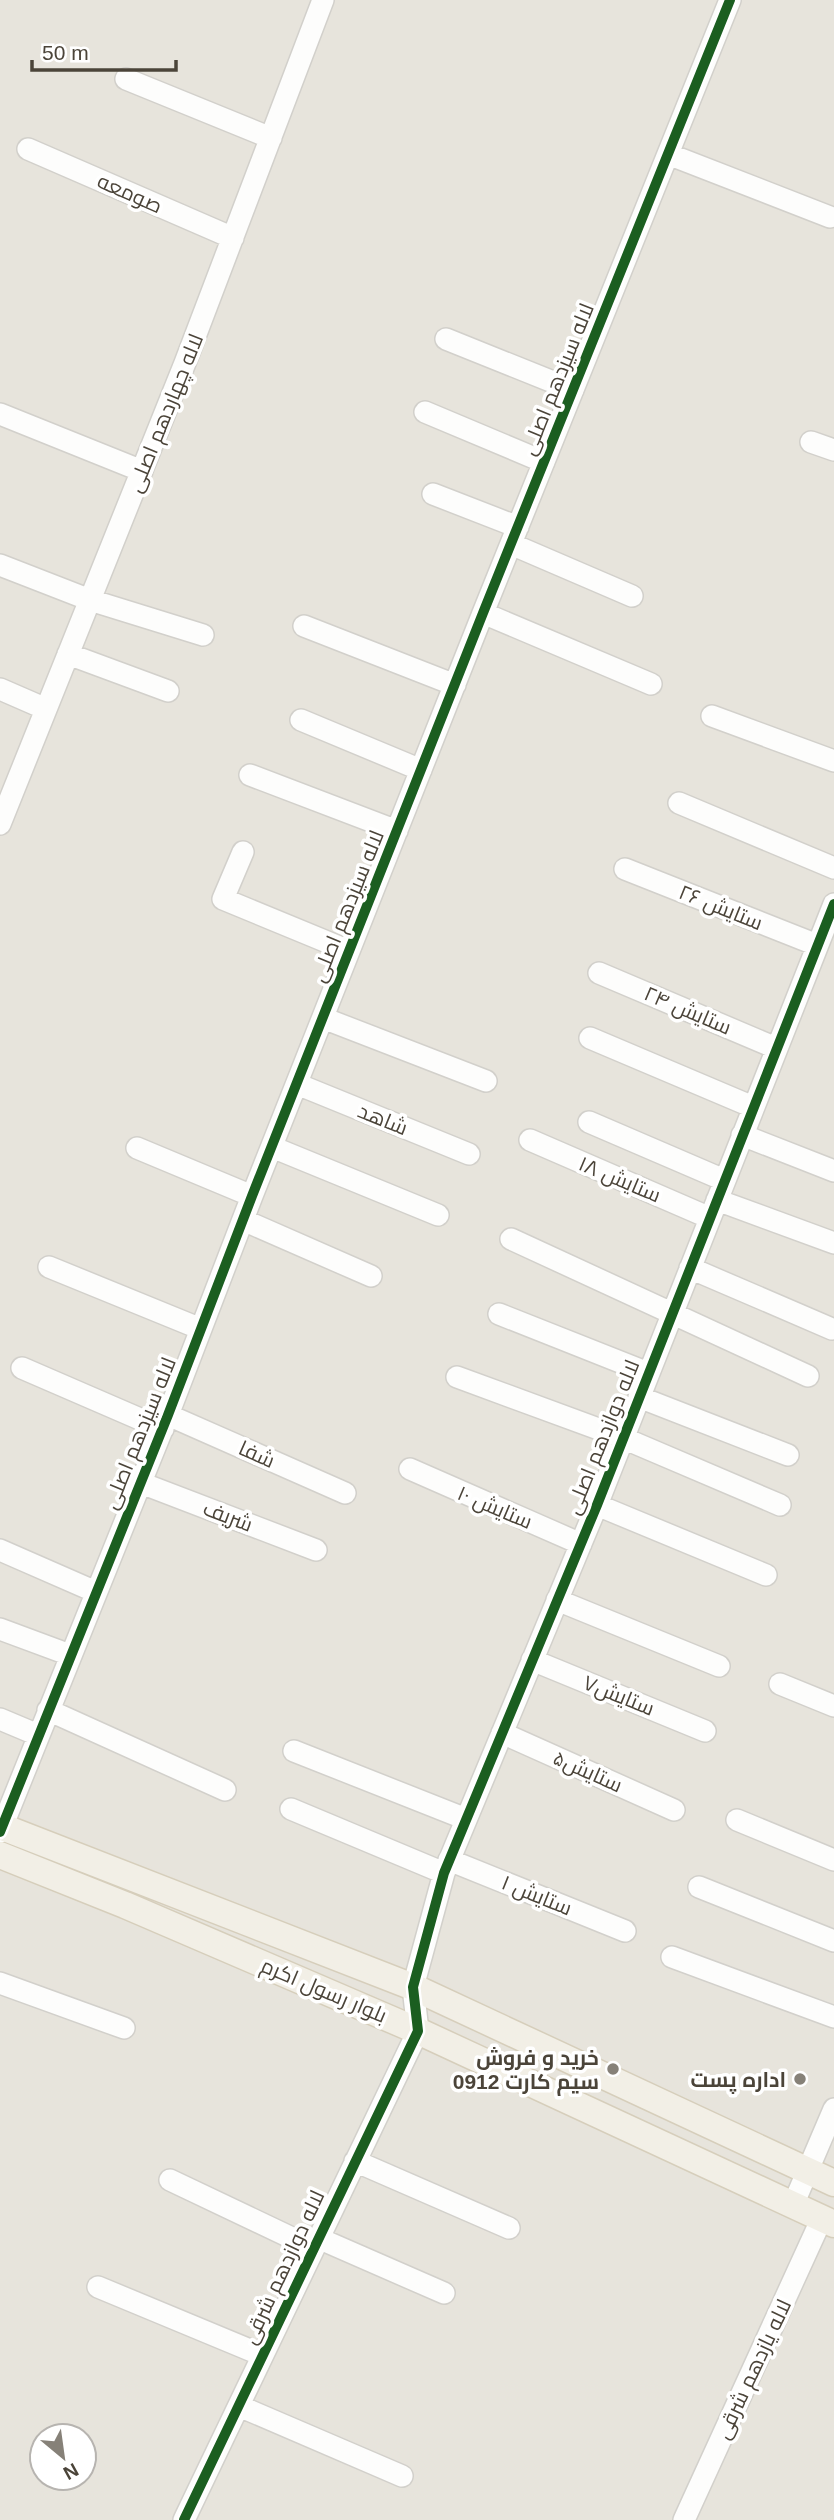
<svg xmlns="http://www.w3.org/2000/svg" width="834" height="2520" viewBox="0 0 834 2520" font-family="Arial,Cairo,sans-serif">
  <rect width="100%" height="100%" fill="#f4f2ee"/>
  <path fill="#e7e4dc" fill-rule="evenodd" d="M0 0H834V2520H0ZM42 2436H84V2478H42Z"/>
  <g fill="none" stroke-linecap="round" stroke-linejoin="round">
    <g stroke="#d2d0cb" stroke-width="24">
      <path id="minor" d="M126 79 271 138
        M28 149 233 238
        M668 154 830 217
        M446 339 573 390
        M425 412 544 462
        M0 414 142 471
        M811 442 834 450
        M433 494 518 527
        M511 544 632 596
        M0 565 90 600 203 635
        M483 613 651 684
        M304 626 455 685
        M68 654 168 691
        M0 689 46 709
        M712 716 834 761
        M301 720 421 770
        M250 775 397 831
        M679 803 834 868
        M0 824 185 363 323 0
        M243 852 223 899 349 951
        M625 869 817 945
        M599 973 776 1048
        M323 1018 486 1081
        M590 1038 753 1107
        M297 1084 469 1154
        M589 1122 724 1180
        M742 1135 834 1171
        M530 1140 710 1218
        M272 1147 438 1215
        M137 1148 252 1196
        M717 1200 834 1243
        M243 1220 371 1276
        M511 1239 808 1376
        M49 1267 201 1329
        M690 1268 832 1329
        M499 1314 648 1373
        M22 1368 163 1429
        M457 1377 623 1438 780 1505
        M639 1397 788 1455
        M168 1415 345 1493
        M410 1469 581 1544
        M141 1483 316 1550
        M597 1505 766 1575
        M0 1550 96 1592
        M557 1600 719 1666
        M0 1629 70 1655
        M532 1660 705 1731
        M780 1684 834 1706
        M48 1710 225 1790
        M0 1719 38 1735
        M502 1733 674 1810
        M294 1751 466 1819
        M291 1809 444 1873
        M737 1820 834 1860
        M0 1832 168 1415 252 1196 483 613 730 0
        M449 1860 625 1931
        M699 1887 834 1941
        M672 1957 834 2017
        M0 1983 124 2028
        M355 2161 509 2228
        M170 2180 313 2248
        M793 2205 834 2109
        M318 2238 444 2293
        M98 2287 262 2355
        M239 2406 402 2476
        M184 2520 418 2031 413 1987 444 1873 597 1505 834 904
        M684 2520 822 2218"/>
    </g>
    <g stroke="#d6cebb" stroke-width="29">
      <path id="major" d="M0 1826 413 1987 834 2183
        M0 1855 125 1905 418 2031 834 2224"/>
    </g>
    <use href="#minor" stroke="#fdfdfc" stroke-width="21"/>
    <use href="#major" stroke="#f2efe6" stroke-width="26"/>
    <g stroke="#fff" stroke-width="15">
      <path id="cycleway" d="M0 1832 168 1415 252 1196 483 613 730 0
        M184 2520 418 2031 413 1987 444 1873 597 1505 834 904"/>
    </g>
    <use href="#cycleway" stroke="#1b5e20" stroke-width="10"/>
  </g>
  <g fill="#868178" stroke="#fff" stroke-width="2.5">
    <circle cx="613" cy="2069" r="7"/>
    <circle cx="800" cy="2079" r="7"/>
  </g>
  <g text-anchor="middle" dominant-baseline="central" stroke-width="7" stroke-linejoin="round" paint-order="stroke">
    <g font-size="21" fill="#4b4439" stroke="#fff">
      <text transform="translate(130 193) rotate(24)">صومعه</text>
      <text transform="translate(557 379) rotate(-68)">لاله سیزدهم اصلی</text>
      <text transform="translate(165 413) rotate(-68)">لاله چهاردهم اصلی</text>
      <text transform="translate(347 906) rotate(-68)">لاله سیزدهم اصلی</text>
      <text transform="translate(721 907) rotate(22)">ستایش ۲۶</text>
      <text transform="translate(688 1010) rotate(23)">ستایش ۲۴</text>
      <text transform="translate(383 1119) rotate(22)">شاهد</text>
      <text transform="translate(620 1179) rotate(23)">ستایش ۱۸</text>
      <text transform="translate(139 1433) rotate(-68)">لاله سیزدهم اصلی</text>
      <text transform="translate(602 1437) rotate(-68)">لاله دوازدهم اصلی</text>
      <text transform="translate(257 1454) rotate(24)">شفا</text>
      <text transform="translate(495 1507) rotate(23)">ستایش ۱۰</text>
      <text transform="translate(228 1516) rotate(21)">شریف</text>
      <text transform="translate(619 1695) rotate(22)">ستایش۷</text>
      <text transform="translate(588 1771) rotate(24)">ستایش۵</text>
      <text transform="translate(537 1895) rotate(22)">ستایش ۱</text>
      <text transform="translate(324 1990) rotate(23)">بلوار رسول اکرم</text>
      <text transform="translate(283 2267) rotate(-65)">لاله دوازدهم شرقی</text>
      <text transform="translate(753 2369) rotate(-65)">لاله یازدهم شرقی</text>
    </g>
    <g font-size="21" font-weight="bold" fill="#4b4439" stroke="#fff" text-anchor="end">
      <text x="599" y="2057">خرید و فروش<tspan x="599" dy="24">سیم کارت 0912</tspan></text>
      <text x="786" y="2079">اداره پست</text>
    </g>
  </g>
  <g transform="translate(63 2457) rotate(151)"><circle r="33" fill="#ffffff" stroke="#b7b4b0" stroke-width="2"/>
  <path d="M0-5L12 26L0 18L-12 26Z" fill="#868178"/>
  <text y="-10" font-size="19" font-weight="bold" text-anchor="middle" fill="#4b4439">N</text>
  </g>
  <path d="M32 60v10h144v-10" fill="none" stroke="#4b4439" stroke-width="3.5"/>
  <text x="42" y="60" font-size="21" fill="#4b4439" stroke="#ffffff" stroke-width="5" paint-order="stroke">50 m</text>
</svg>
